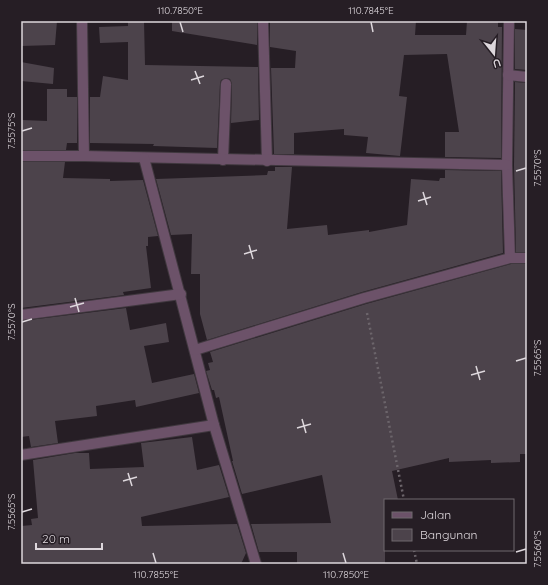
<svg xmlns="http://www.w3.org/2000/svg" width="548" height="585" viewBox="0 0 548 585" font-family="Quicksand,sans-serif">
<rect width="100%" height="100%" fill="#261e25"/>
<g fill="#4c434b">
<polygon points="21,21 57,21 55,45 21,46"/>
<polygon points="128,21 144,21 145,65 258,67 259,120 231,123 232,84 230,79 226,78 221,80 220,84 217,148 153,146 154,144 90,143 90,97 100,97 103,76 128,80 128,42 100,43 99,27 128,26"/>
<polygon points="172,21 257,21 257,45 172,31"/>
<polygon points="270,21 416,21 415,35 466,35 467,21 498,21 498,27 502,27 501,158 445,157 445,132 459,132 447,54 404,55 399,96 407,97 400,156 366,153 368,137 344,135 344,129 294,133 294,154 274,154 271,68 295,68 296,51 270,47"/>
<polygon points="515,29 527,30 527,70 515,69"/>
<polygon points="21,62 54,68 53,84 21,81"/>
<polygon points="515,82 527,83 527,252 516,252 514,165"/>
<polygon points="47,89 67,89 67,97 77,97 77,143 67,143 66,150 21,150 22,120 47,121"/>
<polygon points="21,162 65,162 63,178 110,179 110,181 143,180 158,236 148,237 148,246 146,246 151,288 123,292 124,295 21,308"/>
<polygon points="275,167 292,167 287,229 327,225 328,235 369,230 369,232 407,225 411,179 439,181 440,178 445,178 445,170 501,171 503,253 362,292 207,340 200,314 200,274 191,274 192,234 171,235 156,179 267,175 268,171 275,171"/>
<polygon points="511,264 527,264 527,454 520,454 520,462 491,463 491,460 449,462 449,458 392,471 398,500 385,500 385,564 297,564 297,552 259,552 251,524 331,523 322,475 242,494 232,461 233,461 219,397 216,398 214,390 212,390 206,371 210,370 208,363 213,362 210,352 366,304"/>
<polygon points="126,308 130,330 166,323 169,342 144,346 152,383 194,374 199,393 136,407 135,400 96,406 97,416 55,421 58,443 31,447 29,436 21,437 21,321"/>
<polygon points="192,437 197,470 219,465 229,497 141,517 142,526 237,524 246,553 241,564 21,564 21,526 32,525 31,519 38,518 33,460 75,453 89,453 90,469 144,467 141,443"/>
</g>
<g fill="none" stroke-linecap="round" stroke-linejoin="round">
<g stroke="#40383f" stroke-width="12">
<polyline id="lane" points="223,160 226,84"/>
</g>
<g stroke="#40383f" stroke-width="12">
<g id="street">
<polyline points="82,21 84,156"/>
<polyline points="263,21 267,161"/>
<polyline points="509,21 507,165 510,258"/>
<polyline points="508,75 527,77"/>
<polyline points="21,156 84,156 507,165"/>
<polyline points="144,158 214,425 256,564"/>
<polyline points="21,315 181,294"/>
<polyline points="195,350 364,298 510,258 527,258"/>
<polyline points="21,455 214,425"/>
</g>
</g>
<g stroke="#6c656b" stroke-width="2.5" stroke-dasharray="2 3" stroke-linecap="butt">
<polyline points="367,313 404,500"/>
<polyline points="414,550 417,564"/>
</g>
<use href="#lane" stroke="#6c5269" stroke-width="10"/>
<use href="#street" stroke="#6c5269" stroke-width="10"/>
</g>
<path fill="none" stroke="#ddd7dc" stroke-width="1.5" d="M180,22L183,32M371,22L373,32M195,71L200,84M191,80L204,76M22,131L32,128M516,171L526,168M423,192L427,205M418,201L431,197M249,245L253,259M244,254L257,250M75,298L79,312M70,307L84,303M22,322L32,319M516,361L526,358M476,366L480,380M471,375L485,371M302,419L306,433M297,428L311,424M128,473L132,486M123,481L137,477M22,512L32,509M516,552L526,549M153,553L156,563M343,553L346,563"/>
<rect width="548" height="585" fill="none" stroke="#261e25" stroke-width="44"/>
<rect x="384" y="499" width="130" height="52" fill="#261e25" stroke="#6f686e"/>
<rect x="392" y="512" width="20" height="6" fill="#6c5269" stroke="#6f686e"/>
<text x="420" y="519" font-size="12" fill="#ddd7dc">Jalan</text>
<rect x="392" y="529" width="20" height="12" fill="#4c434b" stroke="#6f686e"/>
<text x="420" y="539" font-size="12" fill="#ddd7dc">Bangunan</text>
<g transform="translate(494 54) rotate(163)" stroke="#261e25" stroke-width="3" paint-order="stroke">
<path d="M0-3L7 15L0 10L-7 15Z" fill="#ddd7dc"/>
<text y="-6" font-size="11" font-weight="bold" text-anchor="middle" fill="#ddd7dc">U</text>
</g>
<path d="M36 543v6h66v-6" fill="none" stroke="#ddd7dc" stroke-width="2"/>
<text x="42" y="543" font-size="12" fill="#ddd7dc" stroke="#261e25" stroke-width="3" paint-order="stroke">20 m</text>
<rect x="22" y="22" width="504" height="541" fill="none" stroke="#ddd7dc" stroke-width="1.5"/>
<g font-size="10" text-anchor="middle" fill="#ddd7dc">
<text x="180" y="14">110.7850°E</text>
<text x="371" y="14">110.7845°E</text>
<text transform="translate(11 131) rotate(-90)" y="4">7.5575°S</text>
<text transform="translate(537 168) rotate(-90)" y="4">7.5570°S</text>
<text transform="translate(11 322) rotate(-90)" y="4">7.5570°S</text>
<text transform="translate(537 358) rotate(-90)" y="4">7.5565°S</text>
<text transform="translate(11 512) rotate(-90)" y="4">7.5565°S</text>
<text transform="translate(537 549) rotate(-90)" y="4">7.5560°S</text>
<text x="156" y="578">110.7855°E</text>
<text x="346" y="578">110.7850°E</text>
</g>
</svg>
